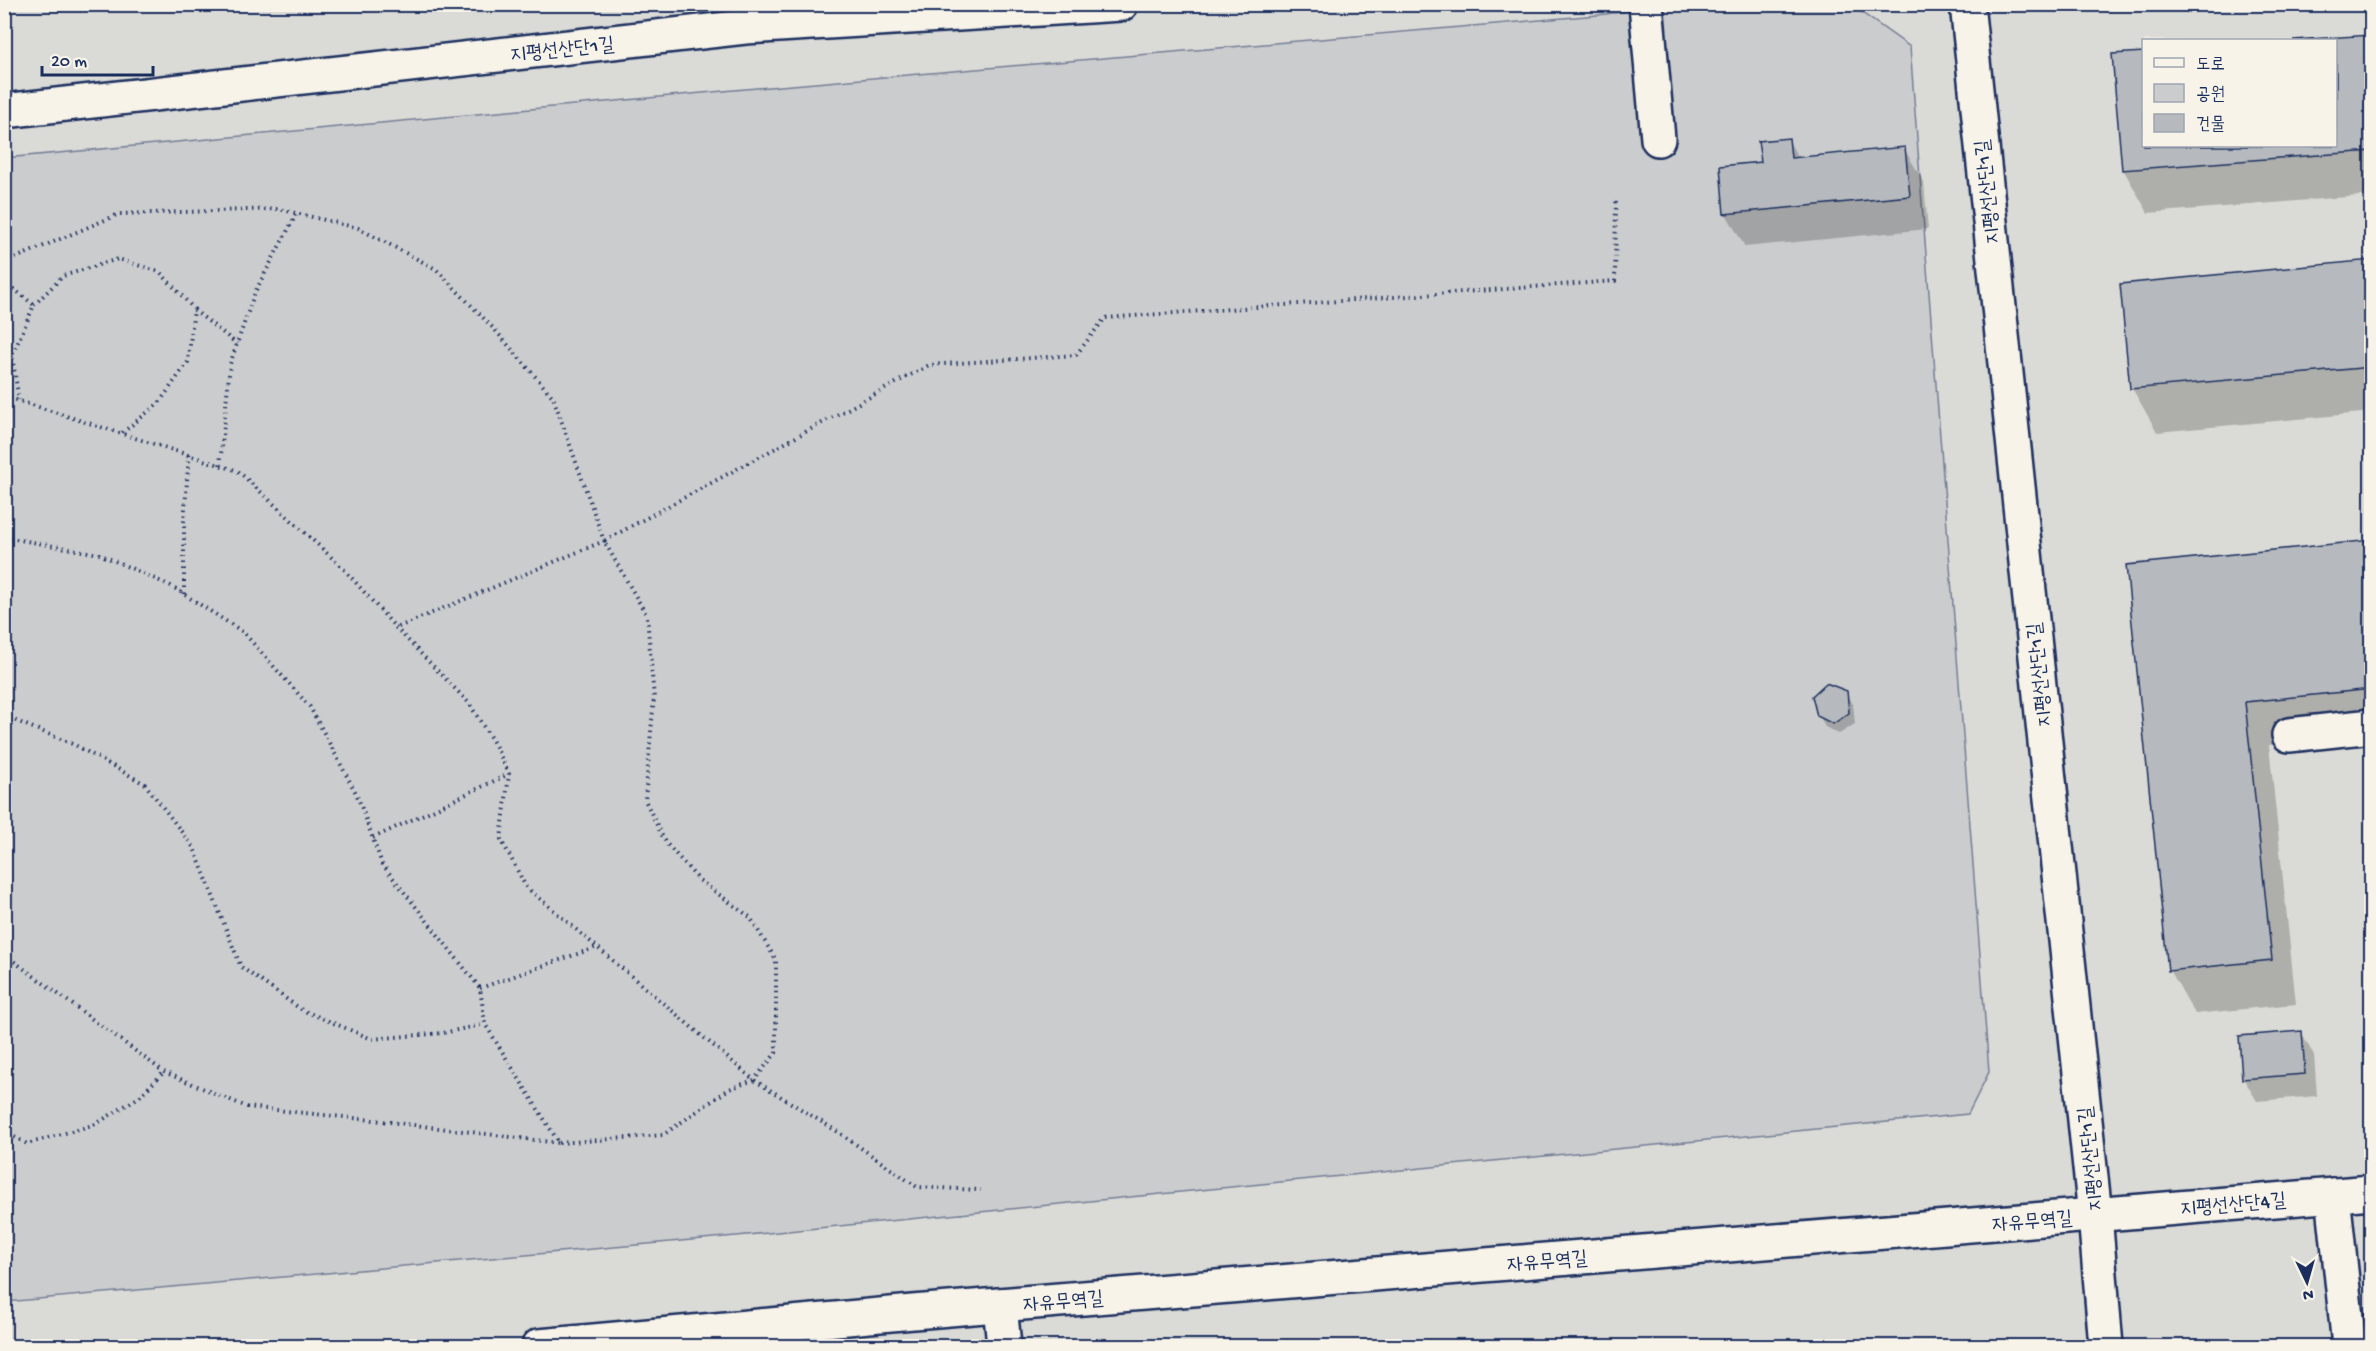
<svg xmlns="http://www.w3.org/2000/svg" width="2376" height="1351" viewBox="0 0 2376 1351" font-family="'Gochi Hand','Poor Story',sans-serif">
<rect width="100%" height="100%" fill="#eae7e0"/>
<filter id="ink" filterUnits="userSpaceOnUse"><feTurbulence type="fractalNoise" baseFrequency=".0167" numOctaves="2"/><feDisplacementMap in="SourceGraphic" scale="12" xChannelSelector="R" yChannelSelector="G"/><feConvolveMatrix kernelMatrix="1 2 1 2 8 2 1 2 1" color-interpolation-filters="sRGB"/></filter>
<g filter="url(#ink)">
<path fill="#dadad6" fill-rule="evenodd" d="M5,5H2371V1346H5ZM2144,40H2336V146H2144Z"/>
<polygon fill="#cbcccd" stroke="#737e96" stroke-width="1.5" points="1682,4 1851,5 1910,47 1989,1072 1968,1114 747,1235 5,1302 5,158 734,90 1598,15"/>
<g fill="#0003">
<polygon points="2372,36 2372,195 2148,213 2123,169 2144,146 2336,146 2336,40 2313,40"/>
<polygon points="1788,140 1799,159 1904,149 1924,182 1928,229 1745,247 1726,214 1721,167 1762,163"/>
<polygon points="2372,262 2372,412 2157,432 2132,388"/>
<polygon points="2372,541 2372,734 2269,745 2296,1004 2195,1014 2170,970 2128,566"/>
<polygon points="1846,693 1853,704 1855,724 1839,734 1825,727 1819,715"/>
<polygon points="2301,1033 2314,1055 2317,1096 2257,1101 2243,1078"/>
</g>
<g fill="#b6babf" stroke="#1b2f5e" stroke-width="1.5">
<polygon points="2372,35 2372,151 2122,170 2112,54 2144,52 2144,146 2336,146 2336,40 2293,40"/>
<polygon points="1789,138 1791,158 1905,147 1910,196 1724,214 1720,166 1761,162 1758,141"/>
<polygon points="2372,260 2372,367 2130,389 2120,284"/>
<polygon points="2372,540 2372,689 2245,702 2272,960 2168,971 2126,565"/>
<polygon points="1826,683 1847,691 1849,713 1833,724 1817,716 1812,696"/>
<polygon points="2302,1031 2305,1074 2242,1079 2239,1036"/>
</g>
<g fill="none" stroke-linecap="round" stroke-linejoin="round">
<g stroke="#1b2f5e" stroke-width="38">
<g id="minor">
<polyline points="1646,4 1658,139"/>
<polyline points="1967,4 2095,1215 2106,1346"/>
<polyline points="4,111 745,27 1121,4"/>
<polyline points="2289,735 2372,726"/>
<polyline points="2333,1195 2349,1346"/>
<polyline points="1000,1305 1004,1346"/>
<polyline points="539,1346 913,1312 2372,1192"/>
</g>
</g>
<g stroke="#1b2f5e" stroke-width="4" stroke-dasharray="1.5 4.5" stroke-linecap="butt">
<polyline points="4,263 119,214 279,209 358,228 436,269 495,330 553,397 604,541 396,628"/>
<polyline points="4,281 34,305 12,356 19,400"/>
<polyline points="34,305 63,276 118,259 160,272 194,309 188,362 159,403 122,433"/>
<polyline points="194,310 237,344"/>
<polyline points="4,396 238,471 343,568 396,628 469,703 495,745 509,774 501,839 526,887 754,1080 838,1132 917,1187 981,1190"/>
<polyline points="220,465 230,364 255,292 297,213"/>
<polyline points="4,537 99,554 171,586 243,632 310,707 357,795 382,864 480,988 485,1024 559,1143 382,1121 247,1107 164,1072 4,954"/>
<polyline points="184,594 184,522 189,454"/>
<polyline points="4,716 75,745 145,784 194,848 241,967 302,1010 372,1039 443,1033 485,1024"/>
<polyline points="373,838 509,774"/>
<polyline points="480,988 597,947"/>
<polyline points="4,1131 27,1144 96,1124 139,1097 164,1072"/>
<polyline points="559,1143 663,1135 729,1089 754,1080 776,1053 776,960 750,917 699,880 665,842 645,800 654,698 647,616 604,541 929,365 1076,355 1105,318 1615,281 1616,200"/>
</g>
<use href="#minor" stroke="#f7f3e8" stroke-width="33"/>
</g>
</g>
<g text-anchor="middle" stroke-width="4.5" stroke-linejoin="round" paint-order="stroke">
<g font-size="20" fill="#1b2f5e" stroke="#f7f3e8">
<text transform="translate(562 48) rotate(-6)" y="7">지평선산단1길</text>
<text transform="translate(1986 192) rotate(-96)" y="7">지평선산단1길</text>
<text transform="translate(2038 675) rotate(-96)" y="7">지평선산단1길</text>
<text transform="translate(2089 1159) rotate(-96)" y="7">지평선산단1길</text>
<text transform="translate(2233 1203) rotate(-5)" y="7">지평선산단4길</text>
<text transform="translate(2032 1220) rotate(-5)" y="7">자유무역길</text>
<text transform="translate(1547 1260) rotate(-5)" y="7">자유무역길</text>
<text transform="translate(1063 1300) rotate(-5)" y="7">자유무역길</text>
</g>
</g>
<rect width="2376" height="1351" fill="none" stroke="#f7f3e8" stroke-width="24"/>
<rect x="12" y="12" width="2352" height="1327" fill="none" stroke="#1b2f5e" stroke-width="2" filter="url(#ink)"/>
<rect x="2142" y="39" width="195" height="108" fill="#f7f3e8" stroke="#9fa5b1" stroke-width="1.5"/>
<rect x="2154" y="58" width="30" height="9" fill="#f7f3e8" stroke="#9fa5b1" stroke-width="1.5"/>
<text x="2196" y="69" font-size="18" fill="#1b2f5e">도로</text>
<rect x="2154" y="84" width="30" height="18" fill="#cbcccd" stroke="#9fa5b1" stroke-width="1.5"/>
<text x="2196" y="99" font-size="18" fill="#1b2f5e">공원</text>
<rect x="2154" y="114" width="30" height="18" fill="#b6babf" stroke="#9fa5b1" stroke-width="1.5"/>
<text x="2196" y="129" font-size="18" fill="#1b2f5e">건물</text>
<g transform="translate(2307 1282) rotate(175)" stroke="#f7f3e8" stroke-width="4.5" paint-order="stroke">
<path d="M0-4.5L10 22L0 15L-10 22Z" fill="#1b2f5e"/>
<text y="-9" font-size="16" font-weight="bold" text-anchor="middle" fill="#1b2f5e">N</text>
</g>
<path d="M42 66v9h111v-9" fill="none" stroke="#1b2f5e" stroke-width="3"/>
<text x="51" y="66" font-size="18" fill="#1b2f5e" stroke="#f7f3e8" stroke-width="4.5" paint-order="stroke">20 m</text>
</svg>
